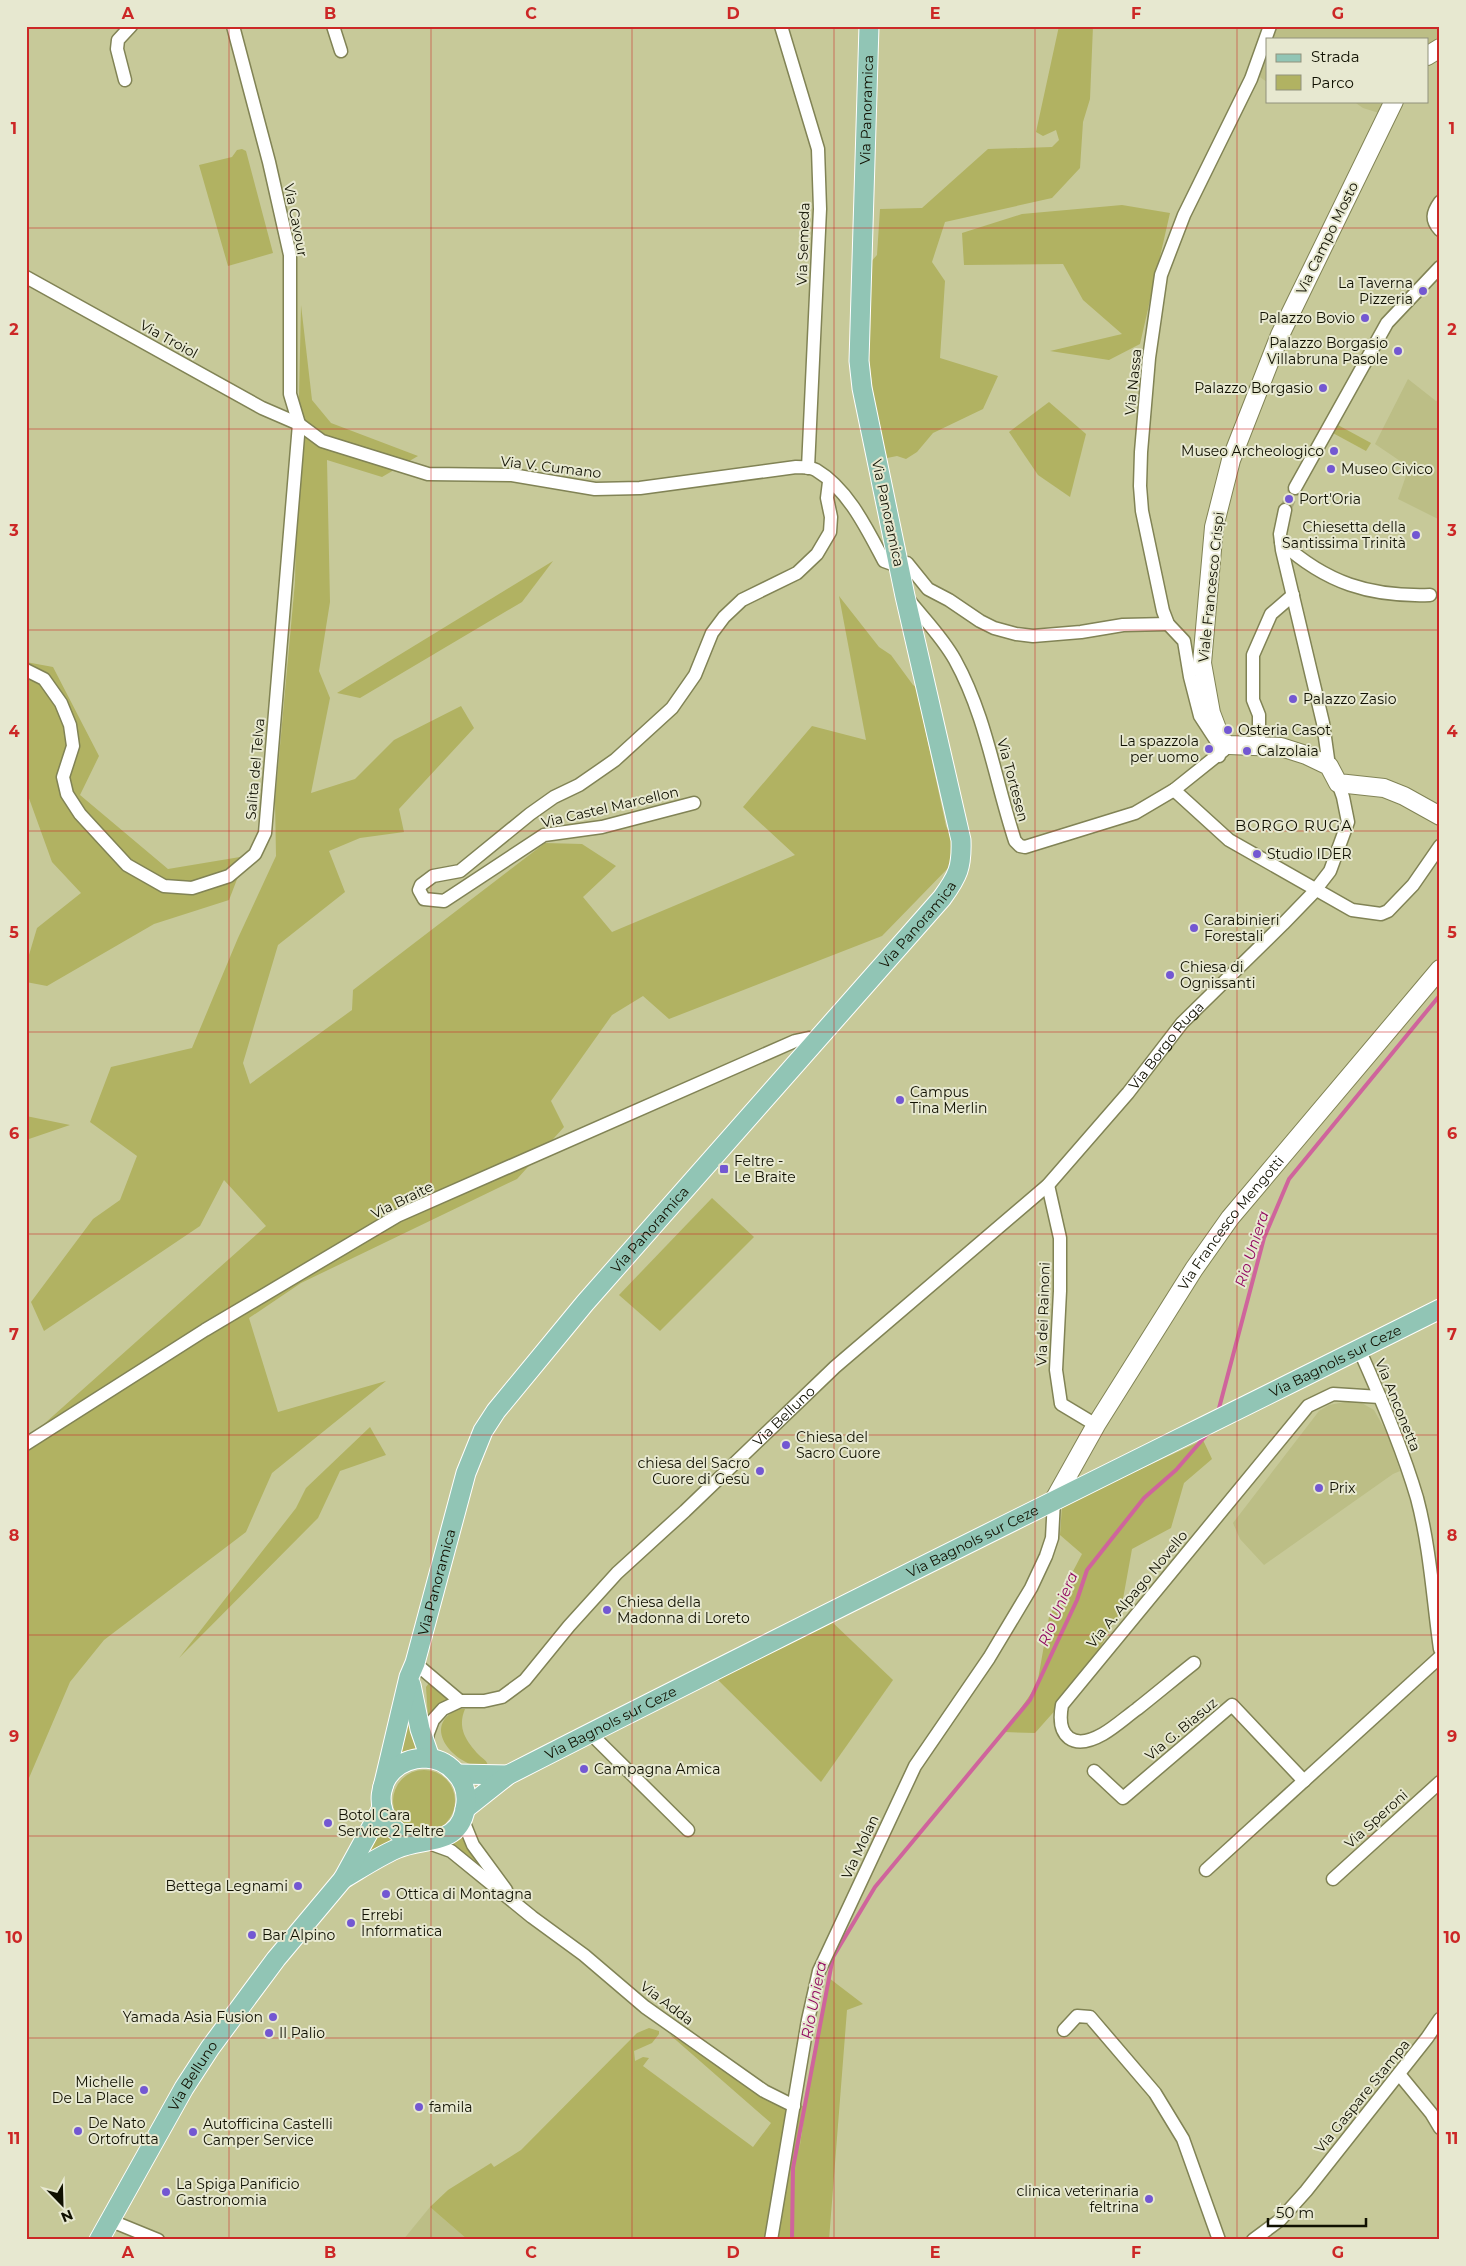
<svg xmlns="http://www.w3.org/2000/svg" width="1466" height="2266" viewBox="0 0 1466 2266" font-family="Montserrat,sans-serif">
<rect width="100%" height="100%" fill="#c7c999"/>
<g fill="#bcbe86">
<polygon points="1275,26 1440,26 1440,39 1427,47 1427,39 1270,39"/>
<polygon points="1267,49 1267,82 1257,75"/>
<polygon points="1353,101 1385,101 1379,113 1363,108"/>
<polygon points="1408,379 1436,401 1440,399 1440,520 1398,499 1409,467 1375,444"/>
<polygon points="1345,1402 1360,1402 1374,1410 1388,1435 1400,1471 1393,1474 1264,1565 1240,1539 1233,1523 1319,1411 1329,1405"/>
<polygon points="430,2207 468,2240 403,2240"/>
</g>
<g fill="#b1b262">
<path d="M1059,26H1093L1090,99L1083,122L1080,168L1052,198L945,222L932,262L945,281L940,358L998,376L983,409L933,433L917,452L906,459L897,456L887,458C879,428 873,398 870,367C866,333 868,298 869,264L877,255L880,209L922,208L988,149L1052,147L1059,140L1056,130L1043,136L1036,132Z"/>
<polygon points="242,149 246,151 273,253 228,266 199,165 232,157 237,150"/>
<polygon points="1122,205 1170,213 1140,344 1109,360 1050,351 1122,334 1083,300 1063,264 964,265 962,233 1022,214"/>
<polygon points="301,305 312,400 331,423 418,456 382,477 327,460 330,602 319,671 330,698 311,793 355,779 394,740 461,706 474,728 399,809 404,832 360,838 329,851 345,892 278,945 243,1063 250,1084 352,1010 353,990 545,843 582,844 616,866 583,897 612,932 795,855 743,807 812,726 866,740 839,596 879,647 891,655 913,685 916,687 946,826 957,846 953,863 882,936 669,1019 643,996 612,1015 551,1101 564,1127 517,1179 301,1283 249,1318 278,1412 386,1381 272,1473 246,1532 104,1640 70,1682 26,1785 26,1440 266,1226 224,1180 200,1226 44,1331 31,1302 93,1219 120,1200 137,1156 90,1122 111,1067 192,1048 238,938 276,856 275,801 295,582"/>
<polygon points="1049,402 1086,434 1070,497 1038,475 1009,432"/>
<polygon points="1336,424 1371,443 1366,451 1331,432"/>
<polygon points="553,561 522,602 360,698 337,693"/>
<polygon points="26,662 53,667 99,756 80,795 168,869 246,856 229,900 154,924 47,986 26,982 26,965 37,928 81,893 52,862 26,790"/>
<polygon points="26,1116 70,1125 26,1140"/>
<polygon points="712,1198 754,1237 660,1331 619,1295"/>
<polygon points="370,1427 386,1455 340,1471 318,1518 179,1658 296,1508 306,1488"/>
<polygon points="1203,1440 1212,1459 1184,1483 1171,1528 1132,1549 1121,1610 1082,1680 1035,1733 1004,1732 1037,1685 1049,1617 1082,1554 1060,1535 1062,1506"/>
<polygon points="831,1621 893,1680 821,1782 716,1678"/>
<polygon points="429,1683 437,1686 454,1700 428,1717 426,1687"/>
<polygon points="412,1704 421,1749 400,1755 400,1750"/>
<path d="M459,1709H465C457,1728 466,1741 479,1755C483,1759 488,1761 488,1767C458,1770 417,1726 459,1709Z"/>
<circle cx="424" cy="1801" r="31"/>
<polygon points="381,1819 396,1838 366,1863 366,1849"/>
<polygon points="464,1836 479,1862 477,1865 451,1844"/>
<path d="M829,1978L863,2004L847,2010L829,2240H468L430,2207L448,2190L491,2163L494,2167L521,2150L637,2033L649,2028L659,2031V2034L652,2043L634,2051L635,2061L643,2057L649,2058L643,2066L753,2147L771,2123L669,2034C698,2051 775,2105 804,2106L799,2152L808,2088Z"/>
</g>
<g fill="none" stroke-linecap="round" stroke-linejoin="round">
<g stroke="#cf649c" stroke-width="4">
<polyline points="1218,1412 1264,1238 1289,1179 1440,995"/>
<polyline points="792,2240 793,2168 833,1957 875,1887 1030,1700 1077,1600 1087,1570 1144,1498 1176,1470 1209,1432"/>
</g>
<polyline stroke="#acad82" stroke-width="12" stroke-dasharray="12 6" stroke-linecap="butt" points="1285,510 1295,488"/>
<g stroke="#818355" stroke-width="15">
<g id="street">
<polyline points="333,26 341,51"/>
<polyline points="781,26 818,149 820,209 808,468"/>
<polyline points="125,80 117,49 118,40 131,26"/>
<path d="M1440,202C1432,213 1431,220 1440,230"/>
<path d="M26,277L262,408L299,424L322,441L428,474L512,475L595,489L640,488L796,467C802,467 811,467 816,470C848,489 867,529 884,561L898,566L907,563L928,589L949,600L980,621L994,628L1016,634L1033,636L1081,632L1123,625L1168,624"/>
<polyline points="1295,488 1387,323 1440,267"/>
<polyline points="1285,510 1280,534 1282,550 1323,723 1329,766"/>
<path d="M1281,542C1326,583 1370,597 1430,595"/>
<path d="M908,599C924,619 943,638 955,660C986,716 995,780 1015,841L1020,846L1025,847L1135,813L1174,790L1224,750"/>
<polyline points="26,670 44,679 61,703 70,725 73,746 63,777 67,794 80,814 127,865 164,886 192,888 229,876 255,854 265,833 299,424 290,394 290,255 269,162 233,26"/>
<polyline points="1259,746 1259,715 1253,700 1253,655 1271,614 1293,595"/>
<polyline points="1219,756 1220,749 1217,742 1200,716 1190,677 1184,641 1168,624 1163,611 1142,511 1140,486 1141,452 1149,358 1161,275 1184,215 1251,79 1270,26"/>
<polyline points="1174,790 1229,840 1352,910 1381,914 1388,911 1413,885 1440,846"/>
<polyline points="694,803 602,827 544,835 444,901 424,899 419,890 421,885 433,876 460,871 530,814 554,797 579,785 615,760 672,708 695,675 712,633 724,617 742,600 797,573 817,554 830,532 831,517 827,498 829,482"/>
<polyline points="1048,1185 1060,1238 1060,1291 1056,1370 1061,1404 1096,1425"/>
<path d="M1359,1349C1381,1398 1402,1447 1417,1498C1430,1547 1433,1599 1440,1649"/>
<polyline points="26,1444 205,1330 397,1216 795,1041 809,1038 818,1039"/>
<polyline points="415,1663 460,1701"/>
<path d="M1194,1663C1175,1678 1156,1694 1137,1709C1126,1717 1115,1727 1103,1734C1073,1751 1056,1737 1062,1705L1308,1406L1333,1394L1380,1397"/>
<polyline points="590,1733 688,1830"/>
<path id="s1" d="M426,1744L428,1733L433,1720L443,1709L460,1701H484L502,1697L525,1680L569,1626L617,1573L685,1511L835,1367L1048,1185L1128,1093L1182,1023L1283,924L1313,893L1330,871L1348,822L1343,797L1338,783"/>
<polyline points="1094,1771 1123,1798 1232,1705 1304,1781"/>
<polyline points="462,1818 473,1845 506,1890"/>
<polyline points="429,1843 451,1851 532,1917 584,1955 645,2007 764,2091 794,2106"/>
<polyline points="1206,1870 1440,1657"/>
<polyline points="1333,1879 1440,1782"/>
<polyline points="1064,2030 1077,2016 1090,2017 1155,2093 1183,2139 1219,2240"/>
<polyline points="1399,2074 1431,2113 1440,2128"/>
<polyline points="109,2220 158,2240"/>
<polyline points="771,2240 808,2020 819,1971 915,1766 989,1658 1031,1588 1046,1556 1052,1538 1054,1500"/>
<polyline points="1253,2240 1280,2220 1306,2191 1427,2038 1440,2019"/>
</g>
</g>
<g stroke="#818355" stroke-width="20">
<g id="secondary">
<polyline points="1427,56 1440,48"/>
<polyline points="1394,101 1280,335 1231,460 1214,527 1202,663 1211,713 1222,742 1229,745 1281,747 1306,755 1329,766 1338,783 1384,788 1404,796 1440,816"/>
<path id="s2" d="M1054,1500L1096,1425L1194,1269L1230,1218L1440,969"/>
</g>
</g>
<g stroke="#fff" stroke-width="21">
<g id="primary">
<polyline points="411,1685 420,1729 430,1758"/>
<polyline points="458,1774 508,1775"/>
<path id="s3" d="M383,1787L409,1677L415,1663L466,1473L483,1431L496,1411L585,1303L942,898C958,876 962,867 961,840L905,596L862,388L859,361L869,26"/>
<path id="s4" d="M465,1809L508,1775C817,1617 1129,1464 1440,1309"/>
<path d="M343,1879C360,1869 378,1857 396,1849C424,1836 462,1848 466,1803C467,1792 463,1780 455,1772C447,1763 436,1758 424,1758C373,1760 364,1824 416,1842"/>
<path id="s5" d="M99,2240L184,2088L210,2048L276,1959L343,1879L382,1808"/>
</g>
</g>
<use href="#street" stroke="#fff" stroke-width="12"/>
<use href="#secondary" stroke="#fff" stroke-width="18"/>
<use href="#primary" stroke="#91c5b5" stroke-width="19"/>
</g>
<path fill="none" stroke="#cc2726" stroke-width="1" stroke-opacity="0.55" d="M229,26V2240M431,26V2240M632,26V2240M834,26V2240M1035,26V2240M1237,26V2240M26,228H1440M26,429H1440M26,630H1440M26,831H1440M26,1032H1440M26,1234H1440M26,1435H1440M26,1635H1440M26,1836H1440M26,2038H1440"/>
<g fill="#7358d2" stroke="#e7e8d0" stroke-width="2">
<circle cx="1423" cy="291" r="5"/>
<circle cx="1365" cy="318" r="5"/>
<circle cx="1398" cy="351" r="5"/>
<circle cx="1323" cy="388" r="5"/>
<circle cx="1334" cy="451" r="5"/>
<circle cx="1331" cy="469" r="5"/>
<circle cx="1289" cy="499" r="5"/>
<circle cx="1416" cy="535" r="5"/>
<circle cx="1293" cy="699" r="5"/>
<circle cx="1228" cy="730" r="5"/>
<circle cx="1209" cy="749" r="5"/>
<circle cx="1247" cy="751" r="5"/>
<circle cx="1257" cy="854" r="5"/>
<circle cx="1194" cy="928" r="5"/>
<circle cx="1170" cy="975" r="5"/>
<circle cx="900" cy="1100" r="5"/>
<rect x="719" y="1164" width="10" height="10" rx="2.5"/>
<circle cx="786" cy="1445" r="5"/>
<circle cx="760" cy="1471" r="5"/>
<circle cx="1319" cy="1488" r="5"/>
<circle cx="607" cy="1610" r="5"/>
<circle cx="584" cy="1769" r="5"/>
<circle cx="328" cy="1823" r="5"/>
<circle cx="298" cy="1886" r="5"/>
<circle cx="386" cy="1894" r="5"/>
<circle cx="351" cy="1923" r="5"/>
<circle cx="252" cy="1935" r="5"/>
<circle cx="273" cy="2017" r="5"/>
<circle cx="269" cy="2033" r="5"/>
<circle cx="144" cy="2090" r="5"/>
<circle cx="419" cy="2107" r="5"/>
<circle cx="78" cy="2131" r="5"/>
<circle cx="193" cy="2132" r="5"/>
<circle cx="166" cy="2192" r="5"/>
<circle cx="1149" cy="2199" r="5"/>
</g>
<g text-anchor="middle" stroke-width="4" stroke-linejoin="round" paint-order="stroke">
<g font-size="14" fill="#101001" stroke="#e7e8d0">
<text dy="5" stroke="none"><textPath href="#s3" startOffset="1878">Via Panoramica</textPath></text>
<text transform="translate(296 220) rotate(79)" y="5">Via Cavour</text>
<text transform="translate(1327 238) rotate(-64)" y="5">Via Campo Mosto</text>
<text transform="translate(803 244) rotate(-88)" y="5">Via Semeda</text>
<text transform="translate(169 339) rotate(29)" y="5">Via Troiol</text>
<text transform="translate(1133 382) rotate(-84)" y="5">Via Nassa</text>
<text transform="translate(551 467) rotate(7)" y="5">Via V. Cumano</text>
<text transform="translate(888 513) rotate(78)" y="5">Via Panoramica</text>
<text transform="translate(1211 587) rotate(-84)" y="5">Viale Francesco Crispi</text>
<text transform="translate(255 769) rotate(-85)" y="5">Salita del Telva</text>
<text transform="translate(1013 780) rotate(75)" y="5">Via Tortesen</text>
<text transform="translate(610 807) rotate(-13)" y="5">Via Castel Marcellon</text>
<text dy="5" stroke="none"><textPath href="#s3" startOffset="1038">Via Panoramica</textPath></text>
<text dy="5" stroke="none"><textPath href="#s1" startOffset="1034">Via Borgo Ruga</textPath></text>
<text transform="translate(402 1200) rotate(-26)" y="5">Via Braite</text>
<text dy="5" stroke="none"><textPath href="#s2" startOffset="329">Via Francesco Mengotti</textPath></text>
<text dy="5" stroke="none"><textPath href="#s3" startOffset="632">Via Panoramica</textPath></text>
<text transform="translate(1043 1314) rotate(-88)" y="5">Via dei Rainoni</text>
<text dy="5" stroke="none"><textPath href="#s4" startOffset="980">Via Bagnols sur Ceze</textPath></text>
<text transform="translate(1398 1405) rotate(68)" y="5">Via Anconetta</text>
<text dy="5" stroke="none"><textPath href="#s1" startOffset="500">Via Belluno</textPath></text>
<text dy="5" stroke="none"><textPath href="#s4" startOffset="575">Via Bagnols sur Ceze</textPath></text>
<text dy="5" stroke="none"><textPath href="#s3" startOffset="212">Via Panoramica</textPath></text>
<text transform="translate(1137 1589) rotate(-50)" y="5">Via A. Alpago Novello</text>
<text dy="5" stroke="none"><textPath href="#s4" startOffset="170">Via Bagnols sur Ceze</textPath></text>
<text transform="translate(1181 1729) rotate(-40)" y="5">Via G. Biasuz</text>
<text transform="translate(1376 1819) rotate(-42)" y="5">Via Speroni</text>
<text transform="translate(860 1847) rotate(-65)" y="5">Via Molan</text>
<text transform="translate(667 2003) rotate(37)" y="5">Via Adda</text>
<text dy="5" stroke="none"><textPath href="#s5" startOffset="189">Via Belluno</textPath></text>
<text transform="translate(1362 2096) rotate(-51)" y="5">Via Gaspare Stampa</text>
</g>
<g font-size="14" fill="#101001" stroke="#e7e8d0" text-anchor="start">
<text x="1413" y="288" text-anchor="end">La Taverna<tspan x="1413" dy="16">Pizzeria</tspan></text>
<text x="1355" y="323" text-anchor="end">Palazzo Bovio</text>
<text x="1388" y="348" text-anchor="end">Palazzo Borgasio<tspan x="1388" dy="16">Villabruna Pasole</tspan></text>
<text x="1313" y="393" text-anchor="end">Palazzo Borgasio</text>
<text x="1324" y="456" text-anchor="end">Museo Archeologico</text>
<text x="1341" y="474">Museo Civico</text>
<text x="1299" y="504">Port'Oria</text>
<text x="1406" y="532" text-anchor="end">Chiesetta della<tspan x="1406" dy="16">Santissima Trinità</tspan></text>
<text x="1303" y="704">Palazzo Zasio</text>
<text x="1238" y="735">Osteria Casot</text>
<text x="1199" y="746" text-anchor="end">La spazzola<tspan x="1199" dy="16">per uomo</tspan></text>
<text x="1257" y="756">Calzolaia</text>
<text x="1267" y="859">Studio IDER</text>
<text x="1204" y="925">Carabinieri<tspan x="1204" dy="16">Forestali</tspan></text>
<text x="1180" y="972">Chiesa di<tspan x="1180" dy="16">Ognissanti</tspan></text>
<text x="910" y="1097">Campus<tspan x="910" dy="16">Tina Merlin</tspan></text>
<text x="734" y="1166">Feltre -<tspan x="734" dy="16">Le Braite</tspan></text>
<text x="796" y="1442">Chiesa del<tspan x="796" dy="16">Sacro Cuore</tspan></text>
<text x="750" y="1468" text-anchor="end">chiesa del Sacro<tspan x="750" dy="16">Cuore di Gesù</tspan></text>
<text x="1329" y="1493">Prix</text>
<text x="617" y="1607">Chiesa della<tspan x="617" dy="16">Madonna di Loreto</tspan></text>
<text x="594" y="1774">Campagna Amica</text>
<text x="338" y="1820">Botol Cara<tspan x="338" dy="16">Service 2 Feltre</tspan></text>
<text x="288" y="1891" text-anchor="end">Bettega Legnami</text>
<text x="396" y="1899">Ottica di Montagna</text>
<text x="361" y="1920">Errebi<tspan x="361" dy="16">Informatica</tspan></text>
<text x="262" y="1940">Bar Alpino</text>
<text x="263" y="2022" text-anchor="end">Yamada Asia Fusion</text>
<text x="279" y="2038">Il Palio</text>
<text x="134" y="2087" text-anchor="end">Michelle<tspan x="134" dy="16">De La Place</tspan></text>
<text x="429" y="2112">famila</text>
<text x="88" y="2128">De Nato<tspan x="88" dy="16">Ortofrutta</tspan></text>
<text x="203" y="2129">Autofficina Castelli<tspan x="203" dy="16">Camper Service</tspan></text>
<text x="176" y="2189">La Spiga Panificio<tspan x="176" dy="16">Gastronomia</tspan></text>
<text x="1139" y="2196" text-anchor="end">clinica veterinaria<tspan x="1139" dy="16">feltrina</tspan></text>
</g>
<g font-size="15" letter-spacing="1" fill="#101001" stroke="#e7e8d0">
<text x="1294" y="831">BORGO RUGA</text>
</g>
<g font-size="15" font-style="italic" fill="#920860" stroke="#e7e8d0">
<text transform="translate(1252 1249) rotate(-72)" y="5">Rio Uniera</text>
<text transform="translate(1058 1609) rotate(-67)" y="5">Rio Uniera</text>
<text transform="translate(814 2000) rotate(-79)" y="5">Rio Uniera</text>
</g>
</g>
<rect width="1466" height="2266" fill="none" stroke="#e7e8d0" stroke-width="55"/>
<rect x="1266" y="38" width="162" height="65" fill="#e7e8d0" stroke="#91927d"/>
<rect x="1276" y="54" width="25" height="8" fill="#91c5b5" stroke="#91927d"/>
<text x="1311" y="62" font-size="15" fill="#101001">Strada</text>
<rect x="1276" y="75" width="25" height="15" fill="#b1b262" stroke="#91927d"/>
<text x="1311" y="88" font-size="15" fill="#101001">Parco</text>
<g transform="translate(62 2204) rotate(157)" stroke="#e7e8d0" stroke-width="4" paint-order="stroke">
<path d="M0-4L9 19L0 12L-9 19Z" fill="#101001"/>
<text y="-8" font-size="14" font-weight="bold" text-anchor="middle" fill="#101001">N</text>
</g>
<path d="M1268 2218v8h98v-8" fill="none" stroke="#101001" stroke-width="2.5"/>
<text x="1276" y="2218" font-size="15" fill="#101001" stroke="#e7e8d0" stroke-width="4" paint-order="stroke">50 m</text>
<rect x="28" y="28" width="1410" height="2210" fill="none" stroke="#cc2726" stroke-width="2"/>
<g font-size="16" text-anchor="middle" font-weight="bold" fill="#cc2726">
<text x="128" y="19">A</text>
<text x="330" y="19">B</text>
<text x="531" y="19">C</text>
<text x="733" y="19">D</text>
<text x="935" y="19">E</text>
<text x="1136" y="19">F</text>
<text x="1338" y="19">G</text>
<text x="14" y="134">1</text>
<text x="1452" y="134">1</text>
<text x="14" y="335">2</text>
<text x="1452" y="335">2</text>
<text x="14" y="536">3</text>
<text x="1452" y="536">3</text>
<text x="14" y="737">4</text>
<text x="1452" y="737">4</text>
<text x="14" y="938">5</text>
<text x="1452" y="938">5</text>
<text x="14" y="1139">6</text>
<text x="1452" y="1139">6</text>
<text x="14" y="1340">7</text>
<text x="1452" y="1340">7</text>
<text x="14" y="1541">8</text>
<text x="1452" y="1541">8</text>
<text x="14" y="1742">9</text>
<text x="1452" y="1742">9</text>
<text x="14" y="1943">10</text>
<text x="1452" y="1943">10</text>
<text x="14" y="2144">11</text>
<text x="1452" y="2144">11</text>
<text x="128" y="2258">A</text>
<text x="330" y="2258">B</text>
<text x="531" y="2258">C</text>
<text x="733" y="2258">D</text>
<text x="935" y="2258">E</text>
<text x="1136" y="2258">F</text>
<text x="1338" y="2258">G</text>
</g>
</svg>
